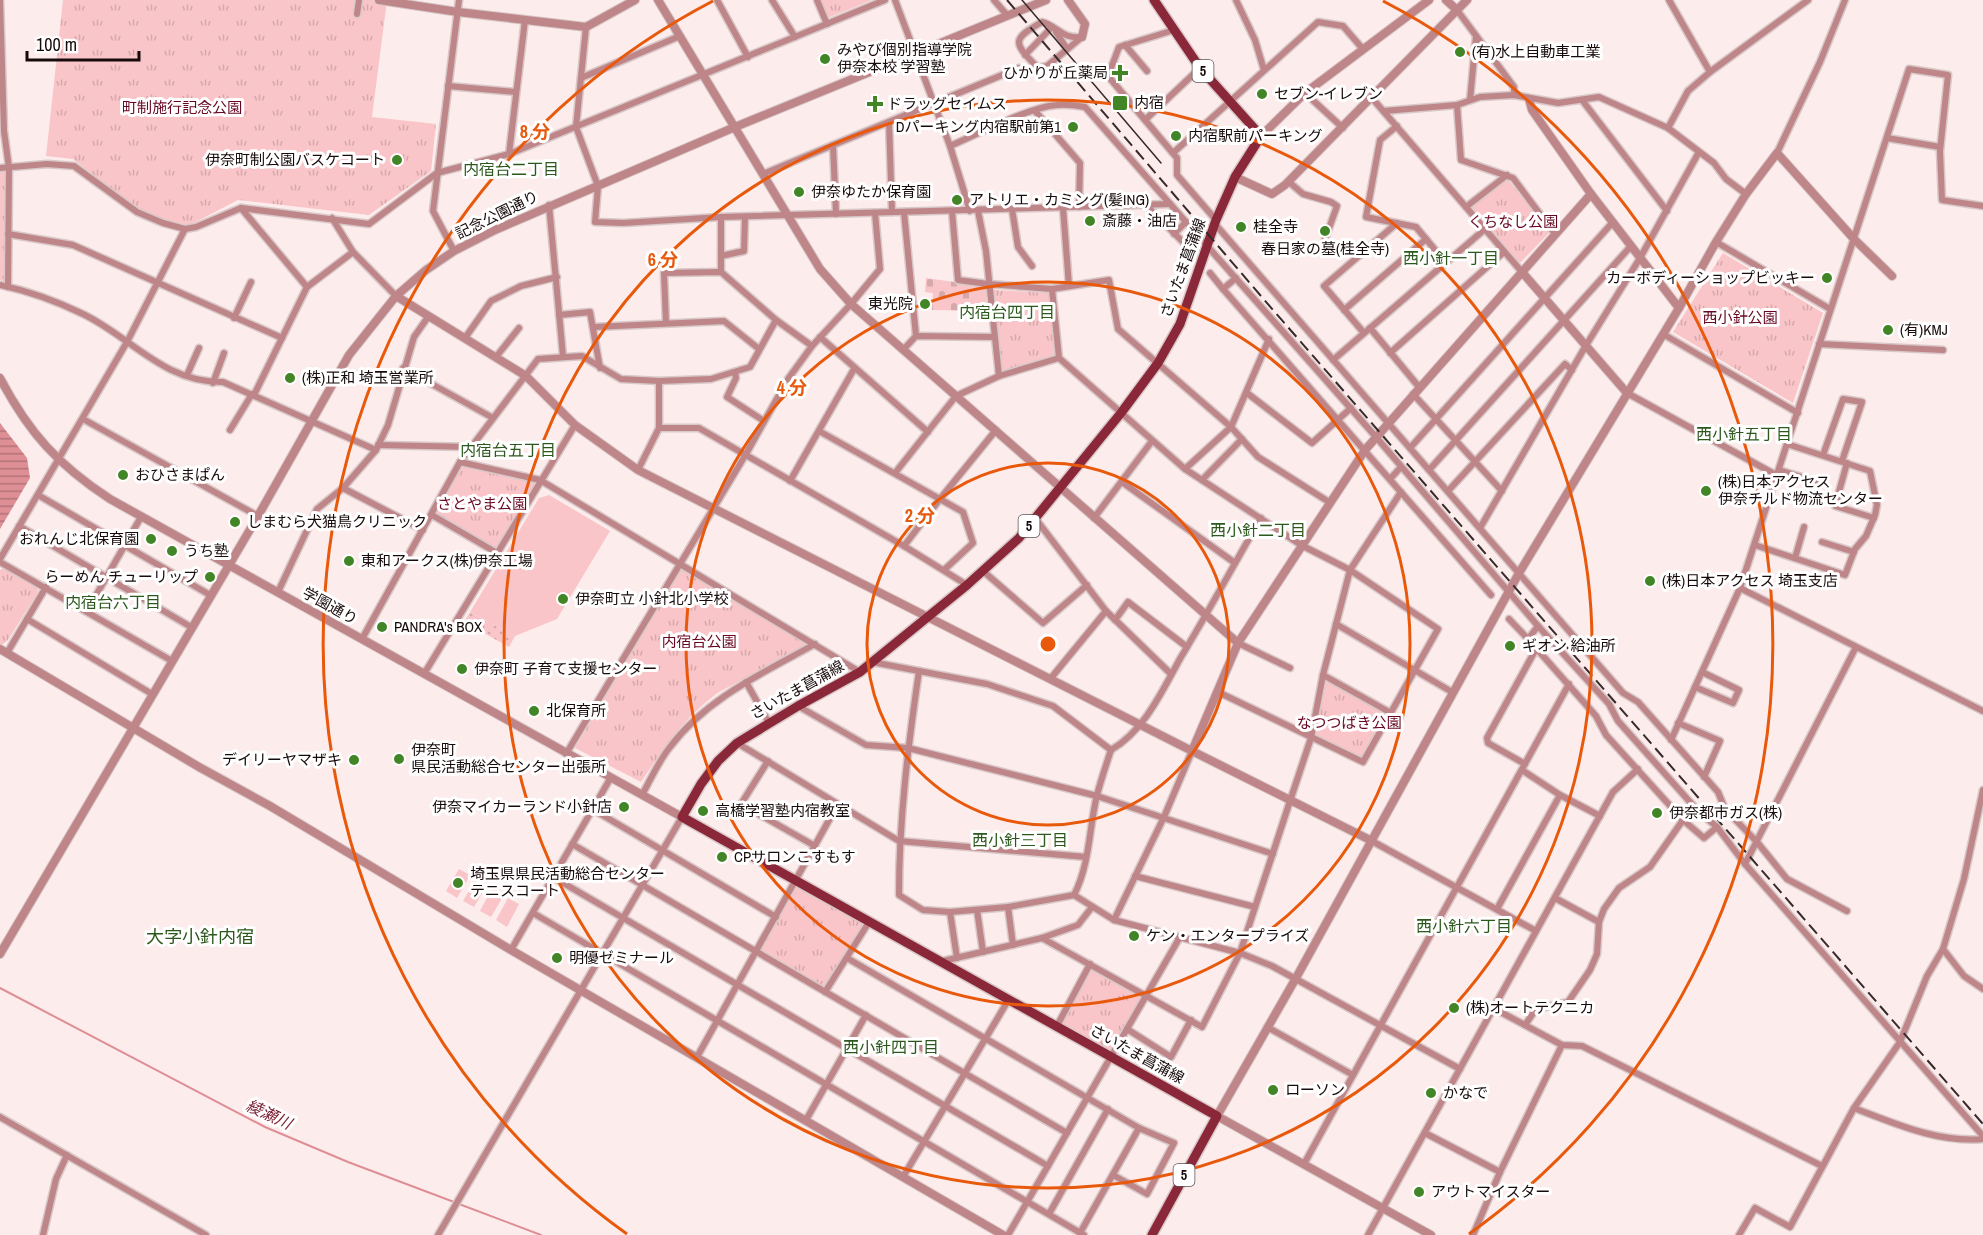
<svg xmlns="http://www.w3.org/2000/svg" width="1983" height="1235" viewBox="0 0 1983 1235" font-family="'Archivo Narrow','Noto Sans JP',sans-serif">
<defs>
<pattern id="grass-dots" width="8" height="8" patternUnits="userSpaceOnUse" patternTransform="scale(1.5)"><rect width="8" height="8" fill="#f9c5c8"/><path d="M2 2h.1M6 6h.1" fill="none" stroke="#d5a8aa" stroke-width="1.8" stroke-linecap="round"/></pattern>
<pattern id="cemetery-stones" width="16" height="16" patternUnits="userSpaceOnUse" patternTransform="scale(1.5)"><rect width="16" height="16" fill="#f9c5c8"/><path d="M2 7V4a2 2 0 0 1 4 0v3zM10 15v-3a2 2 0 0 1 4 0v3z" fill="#d5a8aa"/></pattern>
<pattern id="park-tufts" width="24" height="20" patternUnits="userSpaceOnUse" patternTransform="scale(1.5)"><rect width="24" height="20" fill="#f9c5c8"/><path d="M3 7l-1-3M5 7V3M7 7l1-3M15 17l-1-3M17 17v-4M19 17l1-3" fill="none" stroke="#d5a8aa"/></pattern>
<pattern id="water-rules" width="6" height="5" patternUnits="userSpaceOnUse" patternTransform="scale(1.5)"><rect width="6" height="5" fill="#de8e95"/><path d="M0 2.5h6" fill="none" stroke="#b37278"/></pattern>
</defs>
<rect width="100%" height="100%" fill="#fdecec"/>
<polygon fill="url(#grass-dots)" points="470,612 515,636 509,647 464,622"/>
<polygon fill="url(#cemetery-stones)" points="926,278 983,286 986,289 987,311 932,310 933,293 925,292"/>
<g fill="url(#park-tufts)">
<polygon points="63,0 387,0 372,117 436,124 431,171 369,215 238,200 192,224 182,224 164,220 135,207 73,159 46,156"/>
<polygon points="821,0 872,0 830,17 827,17"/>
<polygon points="0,171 5,171 4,281 0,280"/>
<polygon points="1506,181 1509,181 1548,230 1548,234 1521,262 1518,262 1472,208 1472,205"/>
<polygon points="1723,253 1823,313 1793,403 1673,332"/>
<polygon points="993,290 1051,293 1055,355 1001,373"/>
<polygon points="460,462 540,480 497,553 432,515"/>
<polygon points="4,568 37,587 38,592 8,640 2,645 0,644 0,570"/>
<path d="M680,569L807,642L806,646L719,692C683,718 665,747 641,782L575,748Z"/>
<polygon points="1329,681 1385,712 1386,717 1364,757 1359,758 1316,737 1315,734 1326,683"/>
<polygon points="796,880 869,922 825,992 756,952"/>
<polygon points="1090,964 1147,995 1111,1056 1057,1026"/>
</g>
<g fill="#f9c5c8">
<polygon points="549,495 610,531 557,619 515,636 470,612 539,498"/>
<polygon points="459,869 470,875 457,898 446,891"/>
<polygon points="476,879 487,885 474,907 463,901"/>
<polygon points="492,888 504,895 491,917 480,911"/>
<polygon points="508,898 519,904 507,927 496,920"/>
</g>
<polygon fill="url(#water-rules)" points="0,423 27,458 30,478 0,529"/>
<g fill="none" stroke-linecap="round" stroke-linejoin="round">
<g stroke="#de8e95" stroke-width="2">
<polyline points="0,988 265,1127 348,1162 454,1202"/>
<polyline points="459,1204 541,1235"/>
</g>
<g stroke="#d8c8c8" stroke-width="9">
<g id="minor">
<polyline points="0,0 4,131 9,168 8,287"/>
<polyline points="717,0 748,57"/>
<polyline points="772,0 795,37"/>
<polyline points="817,0 827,24"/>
<polyline points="895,0 950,146 970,211"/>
<polyline points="994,0 1007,15"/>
<polyline points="1236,0 1255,40 1264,70"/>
<polyline points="1457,10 1514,87 1514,95"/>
<polyline points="357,14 359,0"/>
<path d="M1042,22C1059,27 1061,39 1082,37L1047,66L1038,68C1014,43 1010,40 1042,22Z"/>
<polyline points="586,27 576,127 598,186 595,222 623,223 721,217 1170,204"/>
<polyline points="1174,30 1119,47 1108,76 1177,158 1177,175 1216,220"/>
<polyline points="1056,32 1067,49"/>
<polyline points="1125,45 1147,71"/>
<polyline points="1025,55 1052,27"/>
<polyline points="1710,72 1808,0"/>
<polyline points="581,78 680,36"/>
<polyline points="448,86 516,92"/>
<polyline points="1305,93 1343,128"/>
<polyline points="1372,98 1522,272"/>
<polyline points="1470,100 1476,36"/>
<polyline points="1582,100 1667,211"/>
<polyline points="1457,105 1461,160 1513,178 1555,234"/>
<polyline points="1035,111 1080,163 1079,207"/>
<polyline points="1384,111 1457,105 1480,97 1514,95 1558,103 1599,97 1668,128 1714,163 1726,179 1746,194"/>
<polyline points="1145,120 1200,68"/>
<polyline points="889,122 892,212"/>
<polyline points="1397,126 1380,140 1366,217 1416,227 1446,263"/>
<polyline points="1668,128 1688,91 1710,72 1669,0"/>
<polyline points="1887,138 1940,147"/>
<polyline points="833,145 836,214"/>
<path d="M950,146C978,134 1029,107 1057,105C1067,104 1075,105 1085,107L1186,222L1174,234"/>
<polyline points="1173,153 1318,22 1343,26 1362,48"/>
<polyline points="1777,153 1820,62 1845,0"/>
<polyline points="509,154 525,20"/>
<polyline points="0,168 47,164 74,166 137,212 163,223 185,229 196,227 241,208 369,224 437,173 509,154 885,0"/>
<polyline points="763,174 1019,68"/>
<polyline points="1289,182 1303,194 1331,202 1337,206 1324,242 1360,255"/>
<polyline points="1145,204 1193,252"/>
<polyline points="549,205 563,356"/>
<polyline points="1466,207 1507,175"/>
<polyline points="241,208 307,287"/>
<polyline points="1063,208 1069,286"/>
<polyline points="1012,209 1018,247 1032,266"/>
<polyline points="952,211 958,280 988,284 1052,289 1109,280 1118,329 1231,427 1258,457 1329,502"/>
<polyline points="978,211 986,251 999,376"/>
<polyline points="904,212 916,336"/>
<polyline points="721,217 721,272"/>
<polyline points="332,218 353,252 396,296"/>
<polyline points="1186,222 1376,437 1538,626 1609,704 1618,721 1698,811 1717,827 1745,864 1983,1136"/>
<polyline points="1215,224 1623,693 1638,702 1718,792 1725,809 1757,842 1787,879 1847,911"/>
<polyline points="8,234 73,245 282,338"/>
<polyline points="1716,242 1830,309"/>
<polyline points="454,251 433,211 459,0"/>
<polyline points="721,256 744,251 745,217"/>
<polyline points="1210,273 1223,289"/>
<polyline points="1236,278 1223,289 1491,595"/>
<path d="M0,285C28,291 58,302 83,314C131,337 164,383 223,382L376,450"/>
<polyline points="1052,289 1059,358 1185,469 1301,545 1350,570 1438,629 1363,762 1218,692"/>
<polyline points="1344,310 1426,239"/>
<polyline points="559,315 590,312 600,368"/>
<polyline points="234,318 251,282"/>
<polyline points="666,323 664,273 721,272 776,320 812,346"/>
<polyline points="594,327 724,321 759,349"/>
<polyline points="1370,328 1419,387"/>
<polyline points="1364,333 1324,286 1397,223"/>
<polyline points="1663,334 1798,413"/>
<polyline points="820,337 928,432"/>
<polyline points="465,338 491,301 521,286 557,277"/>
<polyline points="1819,344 1943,350"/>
<polyline points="903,350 916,336 994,337"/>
<polyline points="1390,353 1504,252"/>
<polyline points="496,357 519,328"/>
<polyline points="1333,360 1485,229"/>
<polyline points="403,368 493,418"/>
<polyline points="735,372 736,378 727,397 764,421"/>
<polyline points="187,375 199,348"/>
<polyline points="213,383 224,353"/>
<polyline points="1247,393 1312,443 1351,408"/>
<polyline points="1627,393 1778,476"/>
<polyline points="1413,394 1502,491"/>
<polyline points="254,395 307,287 353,252"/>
<polyline points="83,419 258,516"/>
<polyline points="659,428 699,428 904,546 967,585"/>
<polyline points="230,430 252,394"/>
<polyline points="819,431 963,512 973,543 944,570"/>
<polyline points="378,445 472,447"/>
<polyline points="1410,448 1613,222"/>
<polyline points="1823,455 1843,399 1862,402 1842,461"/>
<polyline points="460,462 540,480 860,672"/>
<polyline points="1847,463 1835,506 1874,518"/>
<polyline points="1185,469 1231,427 1269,339"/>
<polyline points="638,470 659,428 659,381"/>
<polyline points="1429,470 1631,246"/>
<polyline points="1779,470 1815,481"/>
<polyline points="895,473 956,396 999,376 1059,358"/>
<polyline points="1390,479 1401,467"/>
<polyline points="1202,480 1242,439"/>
<polyline points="790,481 854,369"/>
<polyline points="1122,482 1235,563"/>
<polyline points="343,488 423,530"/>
<polyline points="1448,491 1565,364 1572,370"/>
<polyline points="38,495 210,595"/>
<polyline points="432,515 497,553"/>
<polyline points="1035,518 1106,611 1171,674"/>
<polyline points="1094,518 1152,441"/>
<polyline points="19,526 191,627"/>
<polyline points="1480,528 1585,347 1640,258 1699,152"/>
<polyline points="1822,542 1854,552"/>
<polyline points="1755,545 1845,575 1855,549 1866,536 1875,515 1877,505 1870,471 1787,444"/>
<polyline points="904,546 940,499 996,430"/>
<polyline points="1795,558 1804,527"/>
<polyline points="0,559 127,342 185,229"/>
<polyline points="0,562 172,661"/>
<polyline points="983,571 1043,623 1087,585"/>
<polyline points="1740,588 1983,711"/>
<polyline points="278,592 317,509 343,488 376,450 388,425 414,337 428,317"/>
<polyline points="87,611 141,517"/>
<polyline points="27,619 152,694"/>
<polyline points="1509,619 1528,639"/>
<polyline points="1115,620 1128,602 1187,647"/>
<polyline points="1336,624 1452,692"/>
<polyline points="1538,626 1528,639 1596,716 1606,735 1683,820 1704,838 1717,827"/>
<polyline points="362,639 460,462 538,359 582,356 621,379 659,381 711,379 750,367 776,320"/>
<polyline points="1238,643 1290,668"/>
<polyline points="7,653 46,587"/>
<polyline points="872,662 987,684 1053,706 1111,750"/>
<path d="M919,671C908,746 899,820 899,895L923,910L950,912L1008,907L1074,895C1090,864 1089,828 1097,795C1101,780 1106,765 1111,750C1145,730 1162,691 1181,657C1209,611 1234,564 1261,518"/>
<polyline points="424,674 575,425"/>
<polyline points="1323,675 1391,713"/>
<polyline points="1051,678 1106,611"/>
<polyline points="746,682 769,723"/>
<polyline points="1695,687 1733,703 1739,690 1702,672"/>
<polyline points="798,706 866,745 908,748 1097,796 1273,854"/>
<polyline points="1678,723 1720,741 1704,777"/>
<polyline points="1671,740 1740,588 1909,69 1948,75 1940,151 1942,200 1983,206"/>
<polyline points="737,743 899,841 1086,857"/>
<polyline points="566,754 746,454 788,379 812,346 851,304 880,269 875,213"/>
<polyline points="768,761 741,804 815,846"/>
<polyline points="1525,764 1488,743 1487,738 1536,649"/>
<polyline points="1522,770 1560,795 1600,816"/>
<path d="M642,795C651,779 658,762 670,747C707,698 763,673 815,644"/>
<polyline points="592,809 776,917"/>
<polyline points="1370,840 1536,931"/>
<polyline points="572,844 1067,1133"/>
<polyline points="1745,864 1856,647"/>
<polyline points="1135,876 1255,907"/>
<polyline points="553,877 1048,1166"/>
<polyline points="1074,895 1114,920 1240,953 1272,966 1460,1069"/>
<polyline points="1555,898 1599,922"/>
<polyline points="1008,907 1013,945"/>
<polyline points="1497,909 1560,795"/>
<polyline points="977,910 983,952"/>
<polyline points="950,912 957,958"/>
<polyline points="533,913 1084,1235"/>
<polyline points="1114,920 1164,817 1192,751"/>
<polyline points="1042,938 1202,1027 1240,953 1290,801 1311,738 1323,675 1350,570 1401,492"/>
<polyline points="1943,949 1964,976 1983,989"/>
<polyline points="511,950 610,779"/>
<polyline points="847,958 1139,1128 1080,1233"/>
<polyline points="943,961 1042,938 1078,925 1092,907"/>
<polyline points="825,992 869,922"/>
<polyline points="1493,1008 1562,1045 1582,1046 1822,1166"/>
<polyline points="1525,1025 1536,1009 1568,1002 1590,970 1597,954 1599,922 1604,909 1619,888 1650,867 1683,820"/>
<polyline points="1057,1026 1090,964"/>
<polyline points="1267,1027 1353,1075"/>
<polyline points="1127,1029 1171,1057 1191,1020"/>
<polyline points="697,1057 838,804"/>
<path d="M1854,1108C1896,1124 1938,1143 1983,1139"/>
<polyline points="0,1117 206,1235"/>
<polyline points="806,1120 866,1015"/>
<polyline points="1425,1133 1500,1172"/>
<polyline points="1304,1164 1569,684"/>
<polyline points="1113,1175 1147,1194 1174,1143 1139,1128"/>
<polyline points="903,1177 1009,999"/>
<polyline points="1049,1214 1108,1109"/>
<polyline points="43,1235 56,1179 67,1155"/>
<polyline points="438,1235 682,817"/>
<polyline points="1008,1235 1180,937"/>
<polyline points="1368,1235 1613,792 1638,769"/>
<polyline points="1473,1235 1500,1172 1562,1045"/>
<polyline points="1739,1235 1755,1208 1790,1227 1854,1108 1900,1042 1927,976 1943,949 1964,879 1983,790"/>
</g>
</g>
<g stroke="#d8c8c8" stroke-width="10">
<g id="tertiary">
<polyline points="379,0 458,12 586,27 635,0"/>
<polyline points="658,0 820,269 851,304 1238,643 1192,751 1370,840"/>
<polyline points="1068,0 1085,24 1082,37"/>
<polyline points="1446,0 1457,10"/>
<polyline points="1529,99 1532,110 1591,194 1679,308"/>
<polyline points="1261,136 1305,93 1429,0"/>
<polyline points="1235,177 1272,194 1285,185 1467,0"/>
<polyline points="1522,272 1627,393"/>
<polyline points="396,296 526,376 575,425 638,470 1192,751"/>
<path d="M0,378C29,433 58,465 110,499L682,817"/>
<polyline points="1238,643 1365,450 1591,194"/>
<polyline points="0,649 199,767 270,806 511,950 1003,1235"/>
<polyline points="0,954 258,516 349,355 396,296 426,270 454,251 495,230 735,127 1046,0"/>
<polyline points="1431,1235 1217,1116 1296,978 1519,573 1679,308 1716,242 1746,194 1777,153 1854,239 1892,276"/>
</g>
</g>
<g stroke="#d8c8c8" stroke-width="12">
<polyline id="primary" points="1152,1235 1217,1116 682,817 701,784 718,761 737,743 798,706 860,672 967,585 1019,538 1121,413 1158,363 1180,324 1216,220 1235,177 1261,136 1200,68 1154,0"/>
</g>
<use href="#minor" stroke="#bf868a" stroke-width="6"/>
<use href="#tertiary" stroke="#bf868a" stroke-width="8"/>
<use href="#primary" stroke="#8a2739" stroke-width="9"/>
<polyline stroke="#372a2a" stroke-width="1.5" points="1022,0 1161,163"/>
<polyline stroke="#372a2a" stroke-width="2" stroke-dasharray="12 6" stroke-linecap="butt" points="1007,0 1273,310 1983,1124"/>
</g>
<g fill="none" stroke="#e8590c" stroke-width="3">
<circle cx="1048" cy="644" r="181"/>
<circle cx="1048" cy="644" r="362"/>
<circle cx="1048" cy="644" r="544"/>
<path d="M627 1234A725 725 0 0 1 713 1M1383 1A725 725 0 0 1 1469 1234"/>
</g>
<g fill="#428527" stroke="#fff" stroke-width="2">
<circle cx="1460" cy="52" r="6"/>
<circle cx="825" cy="59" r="6"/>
<path d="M1117 64h6v6h6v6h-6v6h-6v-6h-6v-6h6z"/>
<circle cx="1262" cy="94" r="6"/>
<rect x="1112" y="95" width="16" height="16" rx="3"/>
<path d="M872 95h6v6h6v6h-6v6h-6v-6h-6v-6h6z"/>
<circle cx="1073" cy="127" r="6"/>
<circle cx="1176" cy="136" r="6"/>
<circle cx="397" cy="160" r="6"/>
<circle cx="799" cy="192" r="6"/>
<circle cx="957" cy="200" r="6"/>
<circle cx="1090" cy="221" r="6"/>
<circle cx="1241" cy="227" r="6"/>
<circle cx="1325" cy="231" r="6"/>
<circle cx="1827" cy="278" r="6"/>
<circle cx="925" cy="304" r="6"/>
<circle cx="1888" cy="330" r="6"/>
<circle cx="290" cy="378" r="6"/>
<circle cx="123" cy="475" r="6"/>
<circle cx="1706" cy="491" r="6"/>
<circle cx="235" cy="522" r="6"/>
<circle cx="151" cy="539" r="6"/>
<circle cx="172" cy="551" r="6"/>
<circle cx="349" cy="561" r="6"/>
<circle cx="210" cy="577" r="6"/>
<circle cx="1650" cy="581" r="6"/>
<circle cx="563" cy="599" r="6"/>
<circle cx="382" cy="627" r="6"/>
<circle cx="1510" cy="646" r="6"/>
<circle cx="462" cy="669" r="6"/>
<circle cx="534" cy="711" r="6"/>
<circle cx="399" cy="759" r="6"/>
<circle cx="354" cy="760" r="6"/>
<circle cx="624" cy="807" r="6"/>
<circle cx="703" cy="811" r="6"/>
<circle cx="1657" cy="813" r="6"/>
<circle cx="722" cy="857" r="6"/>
<circle cx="458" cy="883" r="6"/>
<circle cx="1134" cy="936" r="6"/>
<circle cx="557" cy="958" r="6"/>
<circle cx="1454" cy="1008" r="6"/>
<circle cx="1273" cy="1090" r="6"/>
<circle cx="1431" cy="1093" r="6"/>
<circle cx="1419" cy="1192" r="6"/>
</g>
<g text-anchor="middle" stroke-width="6" stroke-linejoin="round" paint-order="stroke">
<g fill="#fff" stroke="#5d5454" stroke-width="1.5">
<rect x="1192.5" y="60" width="21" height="22" rx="4.5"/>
<rect x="1018.5" y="515" width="21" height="22" rx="4.5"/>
<rect x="1173.5" y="1164" width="21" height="22" rx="4.5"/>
</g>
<g font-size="14" font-weight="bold" fill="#170a0b">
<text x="1203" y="76">5</text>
<text x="1029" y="531">5</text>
<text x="1184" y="1180">5</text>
</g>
<g font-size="15" fill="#170a0b" stroke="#fff" text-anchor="start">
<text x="837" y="55">みやび個別指導学院<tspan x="837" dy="17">伊奈本校 学習塾</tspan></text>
<text x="1472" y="57">(有)水上自動車工業</text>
<text x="1108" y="78" text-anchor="end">ひかりが丘薬局</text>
<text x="1274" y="99">セブン-イレブン</text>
<text x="1134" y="108">内宿</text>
<text x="887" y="109">ドラッグセイムス</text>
<text x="1061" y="132" text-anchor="end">Dパーキング内宿駅前第1</text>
<text x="1188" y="141">内宿駅前パーキング</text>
<text x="385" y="165" text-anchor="end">伊奈町制公園バスケコート</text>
<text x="811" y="197">伊奈ゆたか保育園</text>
<text x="969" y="205">アトリエ・カミング(髪ING)</text>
<text x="1102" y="226">斎藤・油店</text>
<text x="1253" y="232">桂全寺</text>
<text x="1325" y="254" text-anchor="middle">春日家の墓(桂全寺)</text>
<text x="1815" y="283" text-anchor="end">カーボディーショップビッキー</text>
<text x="913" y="309" text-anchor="end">東光院</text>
<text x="1900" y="335">(有)KMJ</text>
<text x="302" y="383">(株)正和 埼玉営業所</text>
<text x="135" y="480">おひさまぱん</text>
<text x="1718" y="487">(株)日本アクセス<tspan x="1718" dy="17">伊奈チルド物流センター</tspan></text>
<text x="247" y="527">しまむら犬猫鳥クリニック</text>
<text x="139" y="544" text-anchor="end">おれんじ北保育園</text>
<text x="184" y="556">うち塾</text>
<text x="361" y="566">東和アークス(株)伊奈工場</text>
<text x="198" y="582" text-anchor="end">らーめん チューリップ</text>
<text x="1662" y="586">(株)日本アクセス 埼玉支店</text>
<text x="575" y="604">伊奈町立 小針北小学校</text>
<text x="394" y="632">PANDRA's BOX</text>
<text x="1522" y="651">ギオン 給油所</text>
<text x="474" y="674">伊奈町 子育て支援センター</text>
<text x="546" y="716">北保育所</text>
<text x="411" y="755">伊奈町<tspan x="411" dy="17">県民活動総合センター出張所</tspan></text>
<text x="342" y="765" text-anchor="end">デイリーヤマザキ</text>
<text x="612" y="812" text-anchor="end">伊奈マイカーランド小針店</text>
<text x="715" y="816">高橋学習塾内宿教室</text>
<text x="1669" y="818">伊奈都市ガス(株)</text>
<text x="734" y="862">CPサロンこすもす</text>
<text x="470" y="879">埼玉県県民活動総合センター<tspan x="470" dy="17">テニスコート</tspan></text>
<text x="1146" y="941">ケン・エンタープライズ</text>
<text x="569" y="963">明優ゼミナール</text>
<text x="1466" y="1013">(株)オートテクニカ</text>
<text x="1285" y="1095">ローソン</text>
<text x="1443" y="1098">かなで</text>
<text x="1431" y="1197">アウトマイスター</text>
</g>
<g font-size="15" fill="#680621" stroke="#fff">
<text x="182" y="113">町制施行記念公園</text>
<text x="1513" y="227">くちなし公園</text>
<text x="1740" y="323">西小針公園</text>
<text x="482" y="509">さとやま公園</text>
<text x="699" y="647">内宿台公園</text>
<text x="1349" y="728">なつつばき公園</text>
</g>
<g font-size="15" fill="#170a0b" stroke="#fff">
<text transform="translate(497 215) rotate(-26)" y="5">記念公園通り</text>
<text transform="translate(1183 268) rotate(-70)" y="5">さいたま菖蒲線</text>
<text transform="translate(330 606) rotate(29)" y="5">学園通り</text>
<text transform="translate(797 690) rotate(-29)" y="5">さいたま菖蒲線</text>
<text transform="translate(1137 1054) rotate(29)" y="5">さいたま菖蒲線</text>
</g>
<g font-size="16" fill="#2d581d" stroke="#fff">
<text x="511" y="175">内宿台二丁目</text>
<text x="1451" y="264">西小針一丁目</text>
<text x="1007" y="318">内宿台四丁目</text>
<text x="1744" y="440">西小針五丁目</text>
<text x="508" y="456">内宿台五丁目</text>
<text x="1258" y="536">西小針二丁目</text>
<text x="113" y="608">内宿台六丁目</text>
<text x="1020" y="846">西小針三丁目</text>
<text x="1464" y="932">西小針六丁目</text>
<text x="891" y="1053">西小針四丁目</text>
</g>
<g font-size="16" font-style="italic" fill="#781b2e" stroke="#fff">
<text transform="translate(269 1114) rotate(25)" y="6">綾瀬川</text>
</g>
<g font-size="18" fill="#2d581d" stroke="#fff">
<text x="200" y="943">大字小針内宿</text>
</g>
</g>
<circle cx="1048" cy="644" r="9" fill="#e8590c" stroke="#fff" stroke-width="3"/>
<g font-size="18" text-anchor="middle" font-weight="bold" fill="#e8590c" stroke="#fff" stroke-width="6" stroke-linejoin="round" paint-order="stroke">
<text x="535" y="138">8 分</text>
<text x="663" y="266">6 分</text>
<text x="792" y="394">4 分</text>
<text x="920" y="522">2 分</text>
</g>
<path d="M27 51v9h112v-9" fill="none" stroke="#170a0b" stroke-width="3"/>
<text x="36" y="51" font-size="18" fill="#170a0b" stroke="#ffffff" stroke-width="4.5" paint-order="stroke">100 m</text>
</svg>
